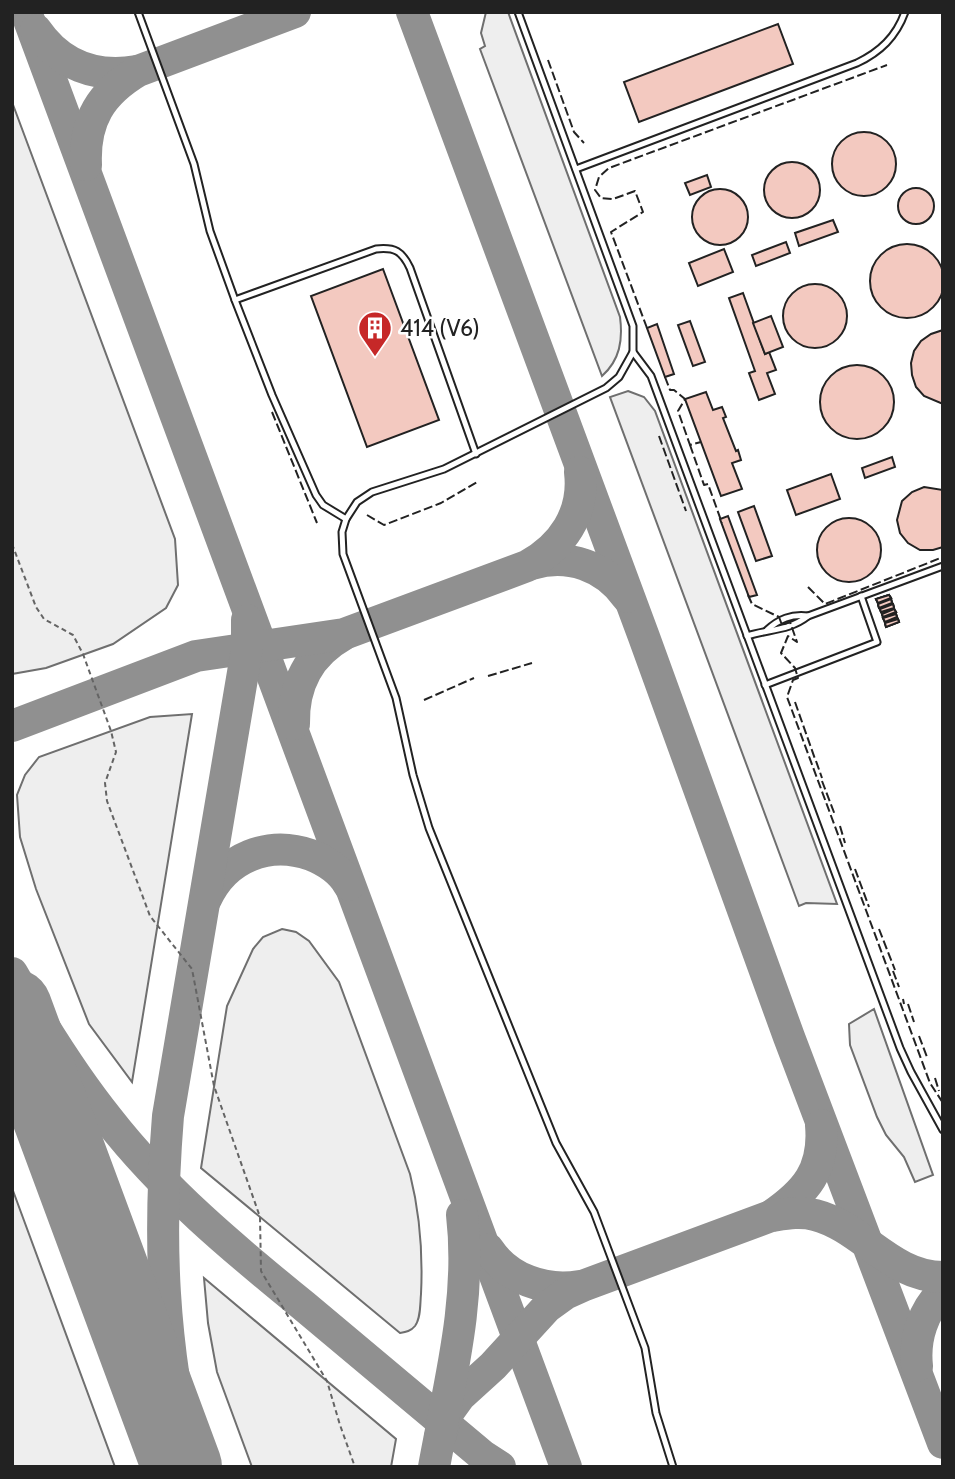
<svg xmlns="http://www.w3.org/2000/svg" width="955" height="1479" viewBox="0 0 955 1479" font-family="Cabin,sans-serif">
<rect width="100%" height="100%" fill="#fff"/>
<g fill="#eee" stroke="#6f6f6f" stroke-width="2">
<path d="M486,12H508L620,317C623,340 620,360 602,376L480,49L485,46L481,33Z"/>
<polygon points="12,102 175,539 178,585 166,608 113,644 46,668 12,674"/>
<polygon points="628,391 644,397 655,411 837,904 806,903 799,906 610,397"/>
<polygon points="192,714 132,1082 89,1024 36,889 20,837 17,795 25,775 39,757 150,717"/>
<path d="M282,929L296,932L309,941L339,982L410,1174C420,1214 423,1253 421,1294C420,1304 421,1318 415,1326C411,1331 406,1332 400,1333L201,1168L227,1006L253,949L263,937Z"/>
<polygon points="874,1009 933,1175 915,1182 904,1157 886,1135 877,1117 850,1045 849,1024"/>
<polygon points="12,1188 115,1467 12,1467"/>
<polygon points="204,1278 396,1439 391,1467 252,1467 217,1372 208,1323"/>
</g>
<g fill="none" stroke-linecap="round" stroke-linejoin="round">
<g stroke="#909090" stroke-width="32">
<polyline points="26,12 566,1467"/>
<polyline points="412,12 644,637 789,1037 943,1443"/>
<path d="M36,30C60,65 96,78 137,71"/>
<path d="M86,165C84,120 101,93 138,71L295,12"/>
<path d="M532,564C568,553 605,566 627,597"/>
<path d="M294,724C293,685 309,654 343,635"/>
<path d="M12,726L196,656L344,634L527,566C562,547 585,514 580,472"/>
<path d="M206,899C225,857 269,840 311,855C326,861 341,871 349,885"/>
<path d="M12,973C41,1024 72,1074 108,1119C164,1191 234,1249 304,1306C364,1356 424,1406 483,1456L500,1467"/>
<path d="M771,1216C806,1192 825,1170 821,1125"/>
<path d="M488,1249C508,1279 545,1292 580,1286"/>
<path d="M917,1366C914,1338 923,1311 943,1291"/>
<path d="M440,1437L447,1414L460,1396L493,1366L547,1307L565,1294L585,1285L771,1216C785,1214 800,1211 815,1215C862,1227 891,1277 943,1277"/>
<path d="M191,1467C162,1344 158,1240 168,1116L247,649V620"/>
<path d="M434,1467C449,1384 472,1300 462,1215"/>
</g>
<polyline stroke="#909090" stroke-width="80" points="12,1008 182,1467"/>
</g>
<g fill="#f3c9c0" stroke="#222" stroke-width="2">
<polygon points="778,24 793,64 639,122 624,82"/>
<circle cx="864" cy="164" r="32"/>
<circle cx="792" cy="190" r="28"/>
<polygon points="707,175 711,187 690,195 685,183"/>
<circle cx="916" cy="206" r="18"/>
<circle cx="720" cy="217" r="28"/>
<polygon points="833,220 838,232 799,246 795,233"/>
<polygon points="786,242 790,253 756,266 752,255"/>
<circle cx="907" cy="281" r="37"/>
<polygon points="724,249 733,272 698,286 689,263"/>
<polygon points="383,269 439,420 367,447 311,296"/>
<circle cx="815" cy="316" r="32"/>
<polygon points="743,293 765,354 769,352 776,370 767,373 775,394 759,400 749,373 755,371 729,298"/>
<polygon points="771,316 783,347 765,354 753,323"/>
<polygon points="690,321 705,362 693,366 678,325"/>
<polygon points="657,324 674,374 665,377 647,328"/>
<polygon points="943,330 943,404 924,396 916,387 912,375 911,363 914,351 921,341 931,334"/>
<circle cx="857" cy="402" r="37"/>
<polygon points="706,392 713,410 722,407 726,417 723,418 736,451 738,450 741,460 732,463 742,489 721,496 685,399"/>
<polygon points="892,457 895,467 865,478 862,468"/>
<polygon points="831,474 840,499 796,515 787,490"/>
<polygon points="924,487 943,490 943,547 933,550 920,550 908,543 900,533 897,520 902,501 912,492"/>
<polygon points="754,506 772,556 756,561 738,512"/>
<polygon points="728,516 757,595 749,597 720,519"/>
<circle cx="849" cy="550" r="32"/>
<polygon points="889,595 891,598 878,603 876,599"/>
<polygon points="889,595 891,598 878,603 876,599"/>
<polygon points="889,595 891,598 878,603 876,599"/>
<polygon points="891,599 892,603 879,608 878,604"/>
<polygon points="891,599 892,603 879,608 878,604"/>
<polygon points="891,599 892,603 879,608 878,604"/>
<polygon points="893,604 894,608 881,612 880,609"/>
<polygon points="893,604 894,608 881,612 880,609"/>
<polygon points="893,604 894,608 881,612 880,609"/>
<polygon points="894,609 896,612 883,617 882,614"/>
<polygon points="894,609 896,612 883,617 882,614"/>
<polygon points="894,609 896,612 883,617 882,614"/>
<polygon points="896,614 897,617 885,622 883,618"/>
<polygon points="896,614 897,617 885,622 883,618"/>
<polygon points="896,614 897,617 885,622 883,618"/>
<polygon points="898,619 899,622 886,627 885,623"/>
<polygon points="898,619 899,622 886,627 885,623"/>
<polygon points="898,619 899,622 886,627 885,623"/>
</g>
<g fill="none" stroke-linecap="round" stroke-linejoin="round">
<g stroke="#222" stroke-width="9">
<g id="service">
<polyline points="138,12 194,164 210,231 235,300 272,395 316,495 323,505 346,519 342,532 343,554 396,698 413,775 429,828 556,1143 594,1212 645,1348 656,1413 673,1467"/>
<polyline points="518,12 633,326 633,352 651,376 900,1048 911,1072 943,1130"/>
<path d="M576,169L857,63C880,52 896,37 905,12"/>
<path d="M235,300L376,249C395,247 402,251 410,268L476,454"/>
<polyline points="346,519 357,502 372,492 444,469 606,388 619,377 633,352"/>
<path d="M767,630C779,619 791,614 808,616"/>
<path d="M747,636C769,629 789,631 808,616L943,566"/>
<polyline points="765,685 877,642 861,596"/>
</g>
</g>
<polyline stroke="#646464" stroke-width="2" stroke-dasharray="5 3.5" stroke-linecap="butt" points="12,544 36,607 44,619 73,635 83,654 111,731 116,752 105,783 107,801 150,916 192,969 214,1086 260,1217 261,1271 327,1381 340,1425 355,1467"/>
<use href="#service" stroke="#fff" stroke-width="5"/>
<g stroke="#222" stroke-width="2" stroke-dasharray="9 3.5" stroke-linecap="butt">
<polyline points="548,60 574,132 584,143"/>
<polyline points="647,328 611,232 643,212 635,191 613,199 601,198 595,190 599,177 609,168 887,65"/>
<polyline points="665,377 670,390 674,390 685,399 678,411 690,445 701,442"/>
<polyline points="272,412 317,523"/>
<polyline points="659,436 686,511"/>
<polyline points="690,445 704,485 708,484 722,523"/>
<polyline points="367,515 384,525 441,503 479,481"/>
<polyline points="808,587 825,604 943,557"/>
<polyline points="748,595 752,604 779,617 782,625 790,622 797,642 788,636 781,653 795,668 798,678 793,680 787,697 930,1083 943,1103"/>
<polyline points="488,676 532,663"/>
<polyline points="424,700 474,678"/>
<polyline points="795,702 815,759"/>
<polyline points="816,761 822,778"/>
<polyline points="822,781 835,815"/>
<polyline points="840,826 845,843"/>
<polyline points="855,869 869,907"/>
<polyline points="879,929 895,970"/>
<polyline points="893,971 899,987"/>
<polyline points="903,999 904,1004"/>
<polyline points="908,1004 914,1022"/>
<polyline points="919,1036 927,1057"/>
<polyline points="935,1078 939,1091"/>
</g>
</g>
<defs>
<g id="building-pin" transform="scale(1.75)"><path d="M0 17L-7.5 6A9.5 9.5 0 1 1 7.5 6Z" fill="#c62828" stroke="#fff"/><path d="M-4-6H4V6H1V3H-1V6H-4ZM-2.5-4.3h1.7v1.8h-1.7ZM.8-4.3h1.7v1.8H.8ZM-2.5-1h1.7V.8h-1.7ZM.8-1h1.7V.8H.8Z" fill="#fff"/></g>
</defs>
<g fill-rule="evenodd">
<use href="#building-pin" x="375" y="328"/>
</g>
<g text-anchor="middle" stroke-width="5" stroke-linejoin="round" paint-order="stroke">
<g font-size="23" fill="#222" stroke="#fff" text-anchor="start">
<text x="400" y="336">414 (V6)</text>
</g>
</g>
<rect width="955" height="1479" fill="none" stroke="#222222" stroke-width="28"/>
</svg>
